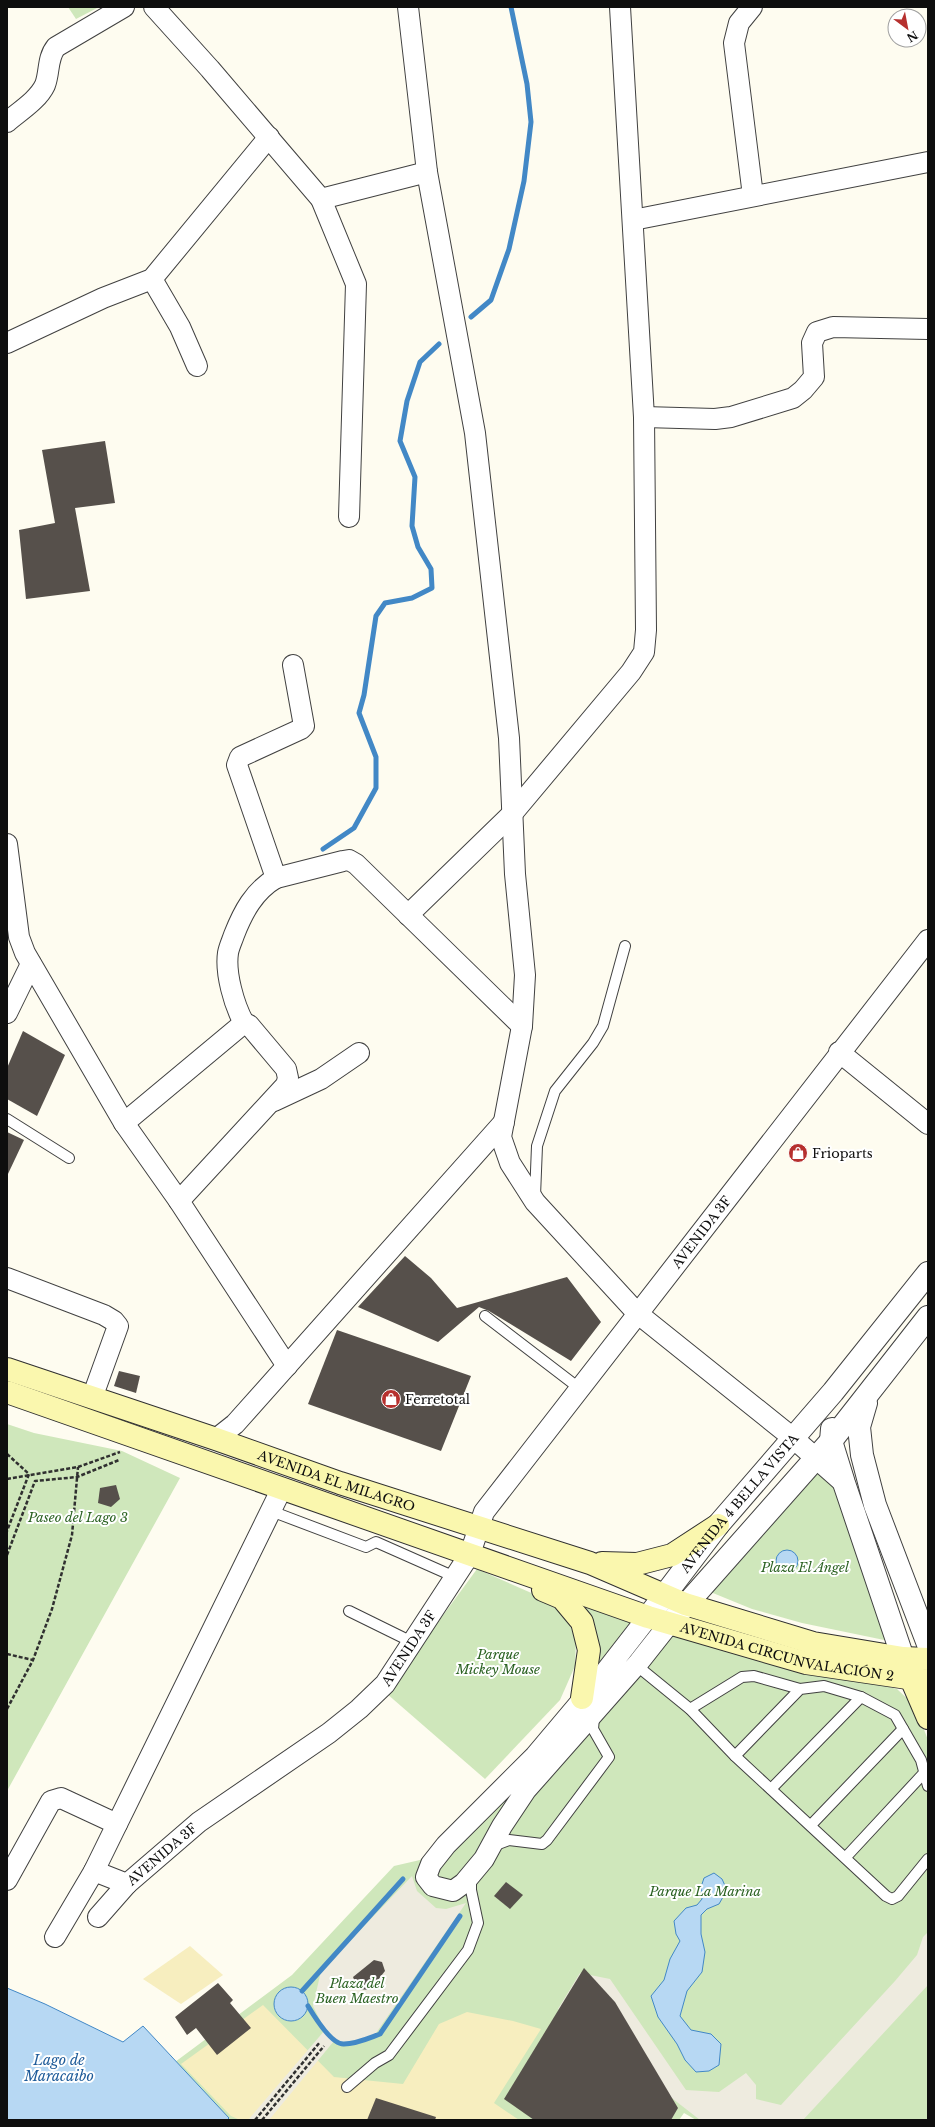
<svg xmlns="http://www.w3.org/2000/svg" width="935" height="2127" viewBox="0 0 935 2127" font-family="'Libre Baskerville',serif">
<rect width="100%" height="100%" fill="#fefcf0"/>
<g fill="#cfe7bb">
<polygon points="68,7 99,7 76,19"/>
<polygon points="7,1424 34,1433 122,1451 180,1478 7,1791"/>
<polygon points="814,1471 833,1483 889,1641 802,1623 752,1609 708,1591"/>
<polygon points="477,1569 552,1602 567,1618 576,1641 575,1666 560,1700 485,1779 386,1693"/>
<polygon points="576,1602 679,1634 897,1689 915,1706 928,1740 928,2120 696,2120 684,2113 679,2120 227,2120 228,2117 175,2062 292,1975 394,1866 420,1860 481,1802 574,1700 581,1672"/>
</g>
<g fill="#f7eebf">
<polygon points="190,1946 223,1975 181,2004 143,1979"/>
<polygon points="263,2005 334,2077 403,2084 439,2024 467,2012 513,2021 541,2029 494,2103 519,2120 240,2120 231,2116 181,2064"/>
</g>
<g fill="#eeebdf">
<polygon points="412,1876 417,1891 436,1908 446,1909 466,1903 374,2036 346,2043 334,2041 269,2120 248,2120 325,2030 313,2006 321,1971"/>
<polygon points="928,1932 928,1985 803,2120 700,2120 558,2009 580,1973 610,1979 686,2090 719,2092 746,2073 756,2085 756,2099 781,2105 895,1981 917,1955 923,1937"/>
</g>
<g fill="#b7d8f3" stroke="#4288c6">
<circle cx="787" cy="1561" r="11"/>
<polygon points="714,1873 722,1879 727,1890 719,1904 707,1909 701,1915 701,1934 705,1952 702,1972 687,1991 680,2016 691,2030 711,2034 721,2044 719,2065 709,2071 696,2072 685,2060 677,2044 658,2017 651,1996 664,1980 670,1959 680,1941 676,1934 674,1921 686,1908 697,1905 702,1899 701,1887 704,1878"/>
<circle cx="291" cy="2004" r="17"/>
<polygon points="7,1988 45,2004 123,2042 143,2026 229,2118 227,2120 7,2120"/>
</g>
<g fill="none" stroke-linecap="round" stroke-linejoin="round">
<g stroke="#4288c6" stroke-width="5">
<polyline points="471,317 491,300 509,249 524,181 531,122 527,84 511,7"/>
<polyline points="323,849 354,828 376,788 376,757 359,713 364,695 376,616 385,603 412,598 432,588 431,569 418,547 412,526 415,477 400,441 407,401 420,362 439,344"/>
<polyline points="302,1991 403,1879"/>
<path d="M308,2006C314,2016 332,2045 344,2044C356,2044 369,2038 380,2034L460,1916"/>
</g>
</g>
<g fill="#56504b">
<polygon points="105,441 115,503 75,508 90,591 26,599 19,530 55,523 42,450"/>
<polygon points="23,1031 65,1055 37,1116 7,1099 7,1068"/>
<polygon points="7,1132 24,1140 7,1176"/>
<polygon points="405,1256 431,1278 457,1308 567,1277 601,1322 571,1361 489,1311 479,1307 438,1342 358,1307"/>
<polygon points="337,1330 471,1376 441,1451 308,1404"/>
<polygon points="119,1371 140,1376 136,1393 114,1386"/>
<polygon points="116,1485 120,1499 111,1507 98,1503 100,1488"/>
<polygon points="506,1882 523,1895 510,1909 494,1896"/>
<polygon points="374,1960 382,1962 385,1971 370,1990 358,1989 353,1977"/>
<polygon points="584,1968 615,2002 678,2108 671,2120 534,2120 504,2099"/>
<polygon points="218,1983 233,2000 230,2003 251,2028 217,2055 196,2028 187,2035 175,2017"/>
<polygon points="376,2098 436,2117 435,2120 367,2120"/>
</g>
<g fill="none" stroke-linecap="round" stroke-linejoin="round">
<g stroke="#414141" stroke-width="12">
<g id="service">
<polyline points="7,1119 69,1158"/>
<polyline points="535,1196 537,1146 555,1091 593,1043 603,1026 625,946"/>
<polyline points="485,1316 579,1388"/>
<polyline points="271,1511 366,1547 376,1542 455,1577"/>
<polyline points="349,1611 412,1642"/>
<polyline points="636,1665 690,1709 735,1756 886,1896 892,1899 898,1896 928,1859"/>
<polyline points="690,1709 742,1677 754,1676 800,1689"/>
<polyline points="735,1756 800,1689 824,1686 861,1697 895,1715 921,1760 928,1786"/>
<polyline points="771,1789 861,1697"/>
<polyline points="811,1825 903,1729"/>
<polyline points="493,1846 509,1840 542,1844 547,1840 609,1757 593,1729 594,1717"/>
<polyline points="846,1857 924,1773"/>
<polyline points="347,2087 375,2063 389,2055 468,1950 478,1923 471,1890 471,1876"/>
</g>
</g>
<g stroke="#414141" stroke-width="22">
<g id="minor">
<polyline points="154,7 210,69 321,199 356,284 349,517"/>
<polyline points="408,7 427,172 475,433 509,738 515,874 525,975 522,1026 501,1137 510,1163 535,1202 637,1313 793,1438 844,1483"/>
<polyline points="752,7 739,23 734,43 753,196"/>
<path d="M7,122C20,111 38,100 45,85C50,72 47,58 56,47L124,7"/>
<polyline points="321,199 427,172"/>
<polyline points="633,220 928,162"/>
<polyline points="152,279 180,327 197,366"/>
<polyline points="7,343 103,298 152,279 269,137"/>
<polyline points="644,417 715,419 731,417 793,398 803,390 814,377 812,343 817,332 833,327 928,329"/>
<polyline points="293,665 304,726 301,729 240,757 237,765 276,878 343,861 349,860 356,864 522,1026"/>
<polyline points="7,844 19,937 25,953 124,1123 179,1201 287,1366"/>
<polyline points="408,915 512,814 631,672 644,652 646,630 644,417 620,7"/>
<polyline points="7,1013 31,964"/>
<path d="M244,1023C234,1005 225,973 228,953C229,947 232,941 234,935C243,912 254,891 276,878"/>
<polyline points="839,1052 928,1124"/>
<polyline points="274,1101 321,1079 359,1053"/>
<polyline points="124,1123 244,1023 249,1025 286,1069 288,1078 286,1085 179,1201"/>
<polyline points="7,1278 104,1315 114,1321 118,1326 92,1398"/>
<polyline points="216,1439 235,1424 504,1122"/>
<path id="s1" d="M282,1488L94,1871L127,1884L199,1822L329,1733L359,1709L385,1684L470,1554L484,1512L928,940"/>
<polyline points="648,1617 599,1680 535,1756 446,1845 431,1864 426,1877 433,1886 453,1891 464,1883 484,1859 502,1826 526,1790 639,1662 669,1624"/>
<polyline points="7,1880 51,1801 61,1798 117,1824"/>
<polyline points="98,1917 127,1884"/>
<polyline points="55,1937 94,1871"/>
</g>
</g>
<g stroke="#414141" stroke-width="24">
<g id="tertiary">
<polyline points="866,1403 859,1427 862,1455 875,1505 928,1644"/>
<polyline points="832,1429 831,1441 844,1483 903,1658"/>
<path id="s2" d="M648,1617L718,1525L833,1392L928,1273"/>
<polyline points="669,1624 831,1441 928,1317"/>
</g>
</g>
<g stroke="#303030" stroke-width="24">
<g id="secondary">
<path id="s3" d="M7,1369L216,1439L340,1483L590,1563L685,1604L813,1643L903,1658L928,1659"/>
<path id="s4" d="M7,1392L648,1617L806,1663L928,1681"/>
<polyline points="602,1563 637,1564 672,1555 718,1525"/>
<polyline points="543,1590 562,1598 582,1622 589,1650 582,1698"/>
<polyline points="906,1667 928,1718"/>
</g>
</g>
<g stroke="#303030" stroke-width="2.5" stroke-dasharray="4 2" stroke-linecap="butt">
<polyline points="7,1454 29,1474 7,1531"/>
<polyline points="7,1479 78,1467 120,1452"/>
<polyline points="7,1555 35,1481 77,1477 119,1460"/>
<polyline points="7,1654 33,1660"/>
<polyline points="7,1709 33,1660 52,1609 72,1535 78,1467"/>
<polyline points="255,2120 320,2042"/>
<polyline points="262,2120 324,2046"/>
</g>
<use href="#service" stroke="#fff" stroke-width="10"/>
<use href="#minor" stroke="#fff" stroke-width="20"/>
<use href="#tertiary" stroke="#fff" stroke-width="22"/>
<use href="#secondary" stroke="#faf7ae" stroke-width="22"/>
</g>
<defs>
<g id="shop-disc" transform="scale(1)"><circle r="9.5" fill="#b6302e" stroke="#fff"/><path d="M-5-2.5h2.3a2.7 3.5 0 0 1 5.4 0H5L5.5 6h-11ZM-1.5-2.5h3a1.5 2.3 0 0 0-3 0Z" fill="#fff"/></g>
</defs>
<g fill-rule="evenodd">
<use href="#shop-disc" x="798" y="1153"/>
<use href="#shop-disc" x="391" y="1399"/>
</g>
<g text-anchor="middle" stroke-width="4" stroke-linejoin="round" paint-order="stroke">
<g font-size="13" fill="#0e0e0e" stroke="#fff" text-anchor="start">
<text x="812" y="1158">Frioparts</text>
<text x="405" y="1404">Ferretotal</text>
</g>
<g font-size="13" fill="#0e0e0e" stroke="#fff">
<text dy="5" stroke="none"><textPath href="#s1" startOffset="1343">AVENIDA 3F</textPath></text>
<text dy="5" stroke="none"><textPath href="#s3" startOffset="348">AVENIDA EL MILAGRO</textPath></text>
<text dy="5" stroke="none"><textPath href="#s2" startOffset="146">AVENIDA 4 BELLA VISTA</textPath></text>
<text dy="5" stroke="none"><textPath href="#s1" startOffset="832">AVENIDA 3F</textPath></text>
<text dy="5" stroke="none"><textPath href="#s4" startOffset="823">AVENIDA CIRCUNVALACIÓN 2</textPath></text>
<text dy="5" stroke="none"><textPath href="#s1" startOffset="508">AVENIDA 3F</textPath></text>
</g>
<g font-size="13" font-style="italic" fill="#2b6222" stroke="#fff">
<text x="78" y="1522">Paseo del Lago 3</text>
<text x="805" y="1572">Plaza El Ángel</text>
<text x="498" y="1659">Parque<tspan x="498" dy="15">Mickey Mouse</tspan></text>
<text x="705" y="1896">Parque La Marina</text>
<text x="357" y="1988">Plaza del<tspan x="357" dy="15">Buen Maestro</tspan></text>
</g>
<g font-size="14" font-style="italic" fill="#1e5b99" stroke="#fff">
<text x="59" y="2065">Lago de<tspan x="59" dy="16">Maracaibo</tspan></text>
</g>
</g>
<rect width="935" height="2127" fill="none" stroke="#0e0e0e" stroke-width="16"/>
<g transform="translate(907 28) rotate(148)"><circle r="19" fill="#ffffff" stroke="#9f9f9f"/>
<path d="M0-3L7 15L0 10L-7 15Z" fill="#b6302e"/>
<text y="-6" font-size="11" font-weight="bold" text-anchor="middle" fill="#0e0e0e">N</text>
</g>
</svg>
